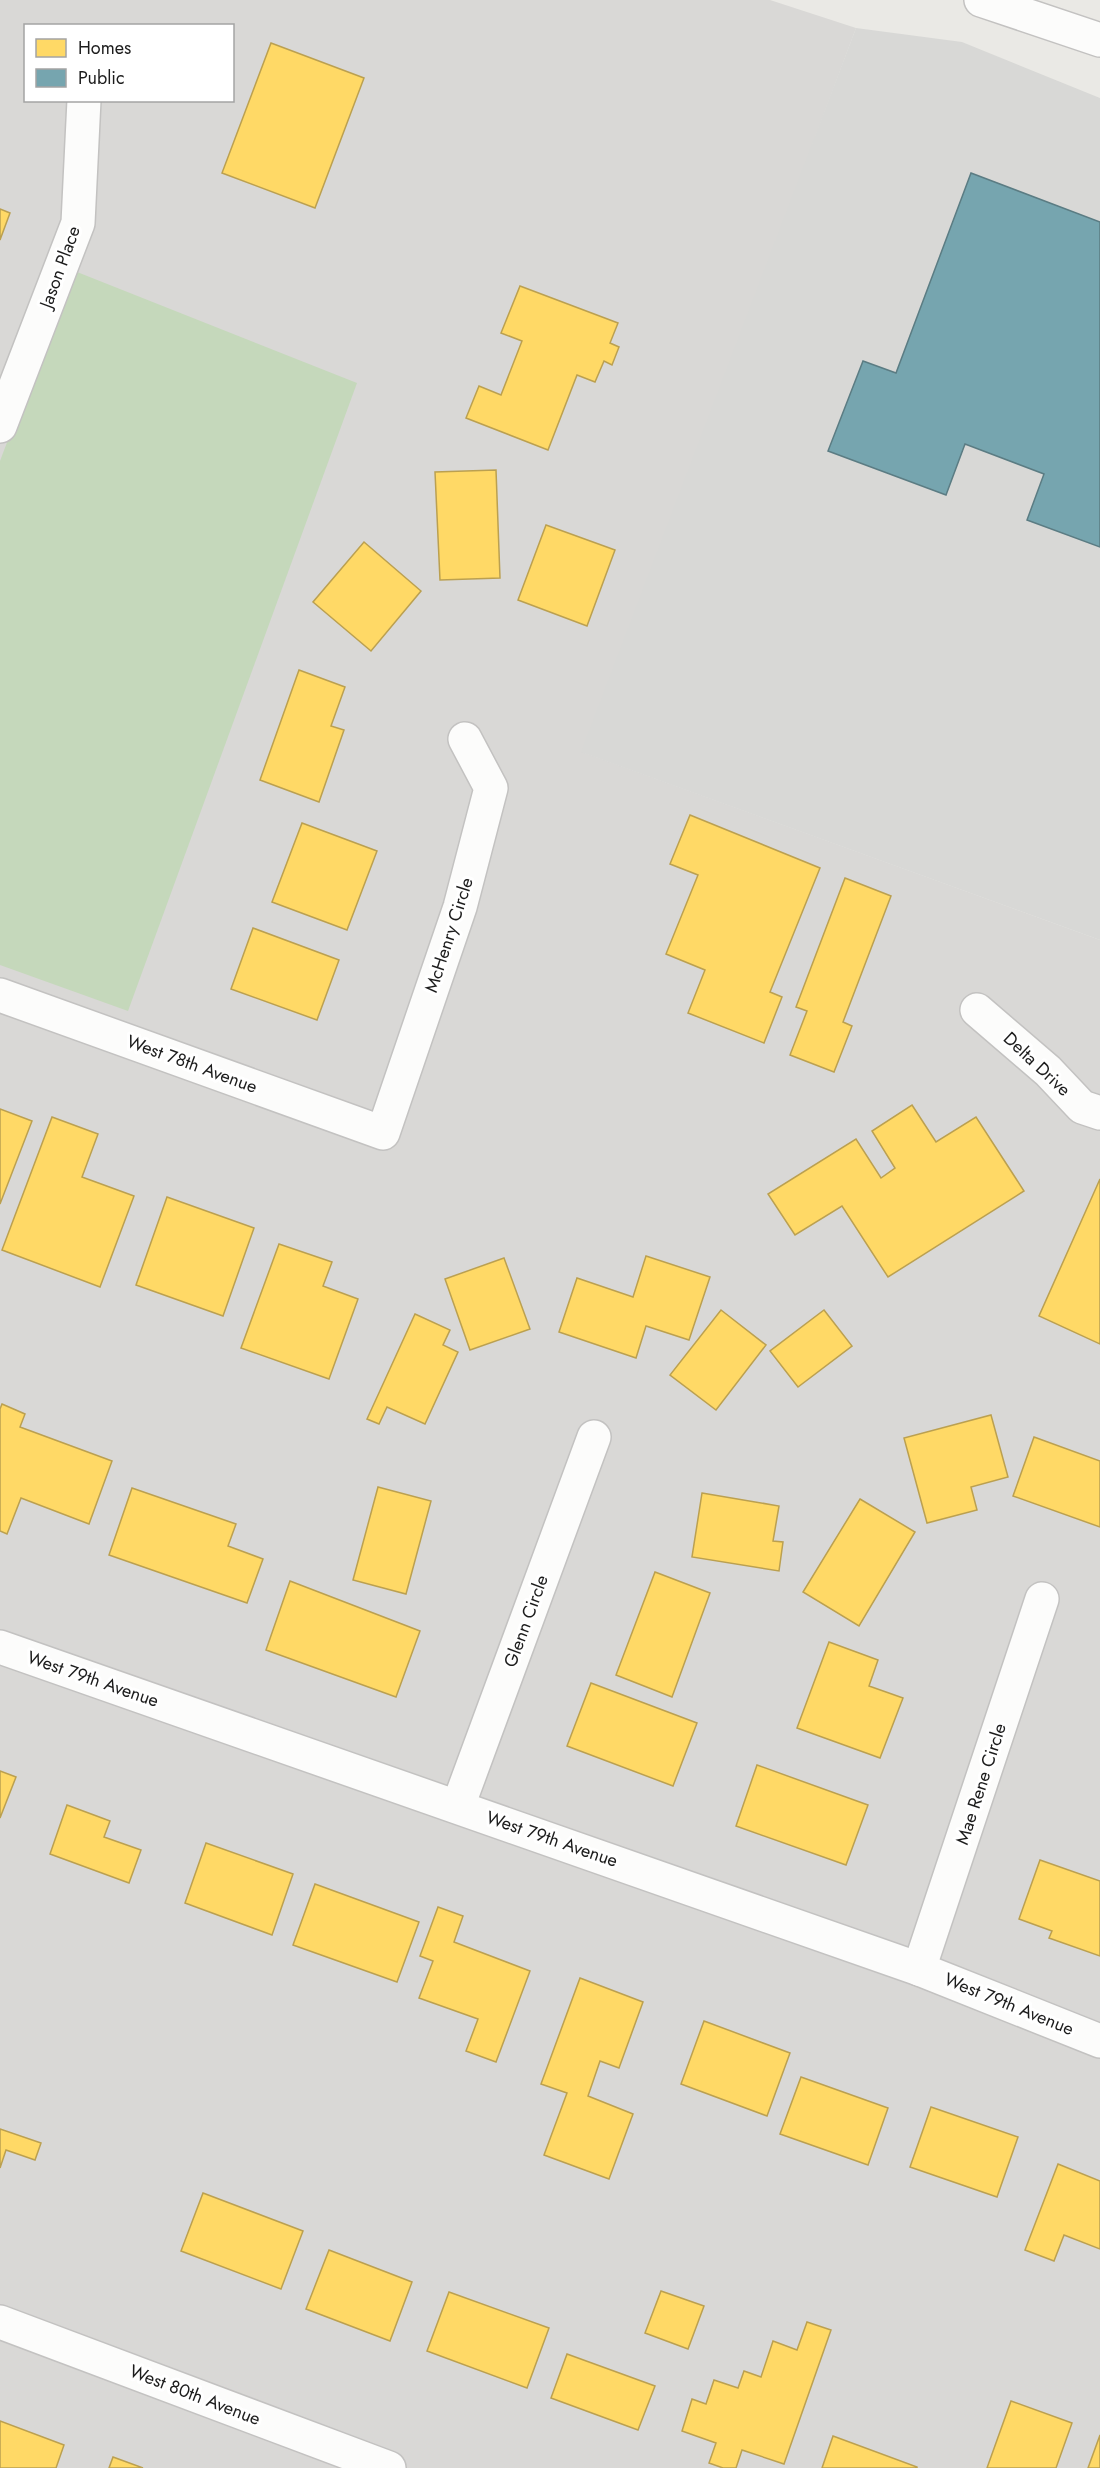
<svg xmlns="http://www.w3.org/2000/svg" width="1100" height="2468" viewBox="0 0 1100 2468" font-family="Jost,sans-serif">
<rect width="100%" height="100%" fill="#eae9e5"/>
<path fill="#d9d8d6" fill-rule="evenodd" d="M0,0H770L856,28L585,753L1100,940V2468H0ZM26,26H232V100H26Z"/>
<polygon fill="#d8d8d6" points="856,28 962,42 1100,98 1100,940 581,752"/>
<polygon fill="#c5d8bb" points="72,270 357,383 128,1011 0,965 0,461"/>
<g fill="#ffd966" stroke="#bba050" stroke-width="1.5">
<polygon points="271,43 364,78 315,208 222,173"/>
<polygon points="0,209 10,213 0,240"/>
<polygon points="520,286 618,323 610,343 619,347 612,365 604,361 595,382 577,375 548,450 466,418 479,386 501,395 522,341 501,333"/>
<polygon points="496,470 500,578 440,580 435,472"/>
<polygon points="546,525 615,550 587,626 518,600"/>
<polygon points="364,542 421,591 371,651 313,602"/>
<polygon points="299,670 345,687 331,726 344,730 319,802 260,780"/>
<polygon points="690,815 820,868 770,992 782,997 764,1043 688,1013 705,970 666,954 698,875 670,864"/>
<polygon points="302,823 377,851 347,930 272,902"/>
<polygon points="845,878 891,896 843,1022 852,1026 834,1072 790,1055 807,1011 796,1007"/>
<polygon points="253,928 339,960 317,1020 231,989"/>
<polygon points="912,1105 936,1142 976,1117 1024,1191 888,1277 842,1206 795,1235 768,1194 856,1139 881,1178 895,1168 872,1131"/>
<polygon points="0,1109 32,1121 0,1204"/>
<polygon points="52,1117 98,1134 82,1177 134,1196 100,1287 2,1250"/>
<polygon points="1100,1179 1100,1344 1039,1316"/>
<polygon points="167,1197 254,1228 223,1316 136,1285"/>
<polygon points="279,1244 332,1262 323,1286 358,1299 329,1379 241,1348"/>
<polygon points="646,1256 710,1277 689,1340 646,1326 636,1358 559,1332 577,1278 633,1297"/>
<polygon points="504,1258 530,1329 470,1350 445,1279"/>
<polygon points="721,1310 766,1345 716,1410 670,1375"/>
<polygon points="824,1310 852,1346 798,1387 770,1351"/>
<polygon points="415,1314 450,1330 443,1345 458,1352 425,1424 387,1407 379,1424 367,1419"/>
<polygon points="2,1404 25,1414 20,1427 112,1461 89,1524 21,1498 7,1534 0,1531 0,1409"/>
<polygon points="991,1415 1008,1477 971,1487 977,1510 927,1523 904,1438"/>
<polygon points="1034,1437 1100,1461 1100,1527 1013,1496"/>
<polygon points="378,1487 431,1501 406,1594 353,1580"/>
<polygon points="132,1488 236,1524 228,1546 263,1559 247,1603 109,1555"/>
<polygon points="702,1493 779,1506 773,1541 783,1542 779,1571 692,1557"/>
<polygon points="860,1499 915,1532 859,1626 803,1592"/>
<polygon points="655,1572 710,1593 672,1697 616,1675"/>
<polygon points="290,1581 420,1631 396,1697 266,1650"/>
<polygon points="829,1642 878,1660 869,1686 903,1698 880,1758 797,1728"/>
<polygon points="591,1683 697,1723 673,1786 567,1746"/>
<polygon points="757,1765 868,1805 846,1865 736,1826"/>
<polygon points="0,1771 16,1777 0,1818"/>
<polygon points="67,1805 110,1821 104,1837 141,1850 129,1883 50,1854"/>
<polygon points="206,1843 293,1874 272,1935 185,1903"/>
<polygon points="1040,1860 1100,1881 1100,1956 1049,1938 1052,1931 1019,1919"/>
<polygon points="315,1884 419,1922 397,1982 293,1945"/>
<polygon points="438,1907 463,1916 454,1942 530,1971 496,2062 466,2051 478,2019 419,1998 433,1961 420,1956"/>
<polygon points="580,1978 643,2002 619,2068 600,2061 588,2096 633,2114 609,2179 544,2155 567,2093 541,2084"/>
<polygon points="704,2021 790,2053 767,2116 681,2084"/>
<polygon points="801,2077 888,2108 868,2165 780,2134"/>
<polygon points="931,2107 1018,2137 997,2197 910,2167"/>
<polygon points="0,2129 41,2143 35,2160 6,2150 0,2168"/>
<polygon points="1058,2164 1100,2181 1100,2249 1064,2235 1054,2261 1025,2250"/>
<polygon points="203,2193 303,2231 281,2289 181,2251"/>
<polygon points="329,2250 412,2282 390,2341 306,2309"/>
<polygon points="661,2291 704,2306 688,2349 645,2333"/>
<polygon points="449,2292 549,2328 527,2388 427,2351"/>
<polygon points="807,2322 831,2330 784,2464 742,2450 736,2468 723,2468 709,2463 716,2443 682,2431 692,2399 706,2404 714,2380 738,2388 744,2371 761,2377 773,2341 797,2350"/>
<polygon points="567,2354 655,2386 638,2430 551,2398"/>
<polygon points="1011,2401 1072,2423 1056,2468 987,2468"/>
<polygon points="0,2421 64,2445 56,2468 0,2468"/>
<polygon points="1100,2435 1100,2468 1088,2468"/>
<polygon points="833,2436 917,2467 917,2468 822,2468"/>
<polygon points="113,2457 143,2468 109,2468"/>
</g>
<polygon fill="#76a5af" stroke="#5b7c83" stroke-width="1.5" points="971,173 1100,222 1100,547 1027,520 1044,474 965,444 946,495 828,451 863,361 896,373"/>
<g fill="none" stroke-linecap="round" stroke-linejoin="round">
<g stroke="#c3c2c1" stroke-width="36">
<g id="minor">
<polyline points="981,0 1100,40"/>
<polyline points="0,426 78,223 84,100"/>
<polyline points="0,995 383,1133 460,907 491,788 465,739"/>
<polyline points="977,1010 1048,1071 1082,1107 1100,1113"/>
<polyline points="0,1647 919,1969 1100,2041"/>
<polyline points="458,1806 594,1437"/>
<polyline points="919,1969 1042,1599"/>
<polyline points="0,2322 389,2468"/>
</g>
</g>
<use href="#minor" stroke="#fcfcfb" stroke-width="33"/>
</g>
<g text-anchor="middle" stroke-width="6" stroke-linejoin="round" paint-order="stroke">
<g font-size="18" fill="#1c1c1c" stroke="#fff">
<text transform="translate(60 267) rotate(-70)" y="6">Jason Place</text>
<text transform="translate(449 935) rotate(-72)" y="6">McHenry Circle</text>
<text transform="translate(192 1064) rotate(20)" y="6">West 78th Avenue</text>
<text transform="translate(1037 1064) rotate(43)" y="6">Delta Drive</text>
<text transform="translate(526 1621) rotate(-70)" y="6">Glenn Circle</text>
<text transform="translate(93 1679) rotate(19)" y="6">West 79th Avenue</text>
<text transform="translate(981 1784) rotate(-72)" y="6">Mae Rene Circle</text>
<text transform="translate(552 1839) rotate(19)" y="6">West 79th Avenue</text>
<text transform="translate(1009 2004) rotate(22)" y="6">West 79th Avenue</text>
<text transform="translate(195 2395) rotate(21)" y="6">West 80th Avenue</text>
</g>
</g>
<rect x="24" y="24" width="210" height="78" fill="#ffffff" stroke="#a4a4a4" stroke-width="1.5"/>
<rect x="36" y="39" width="30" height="18" fill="#ffd966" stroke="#a4a4a4" stroke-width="1.5"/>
<text x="78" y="54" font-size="18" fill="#1c1c1c">Homes</text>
<rect x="36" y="69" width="30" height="18" fill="#76a5af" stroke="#a4a4a4" stroke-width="1.5"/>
<text x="78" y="84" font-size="18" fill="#1c1c1c">Public</text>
</svg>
